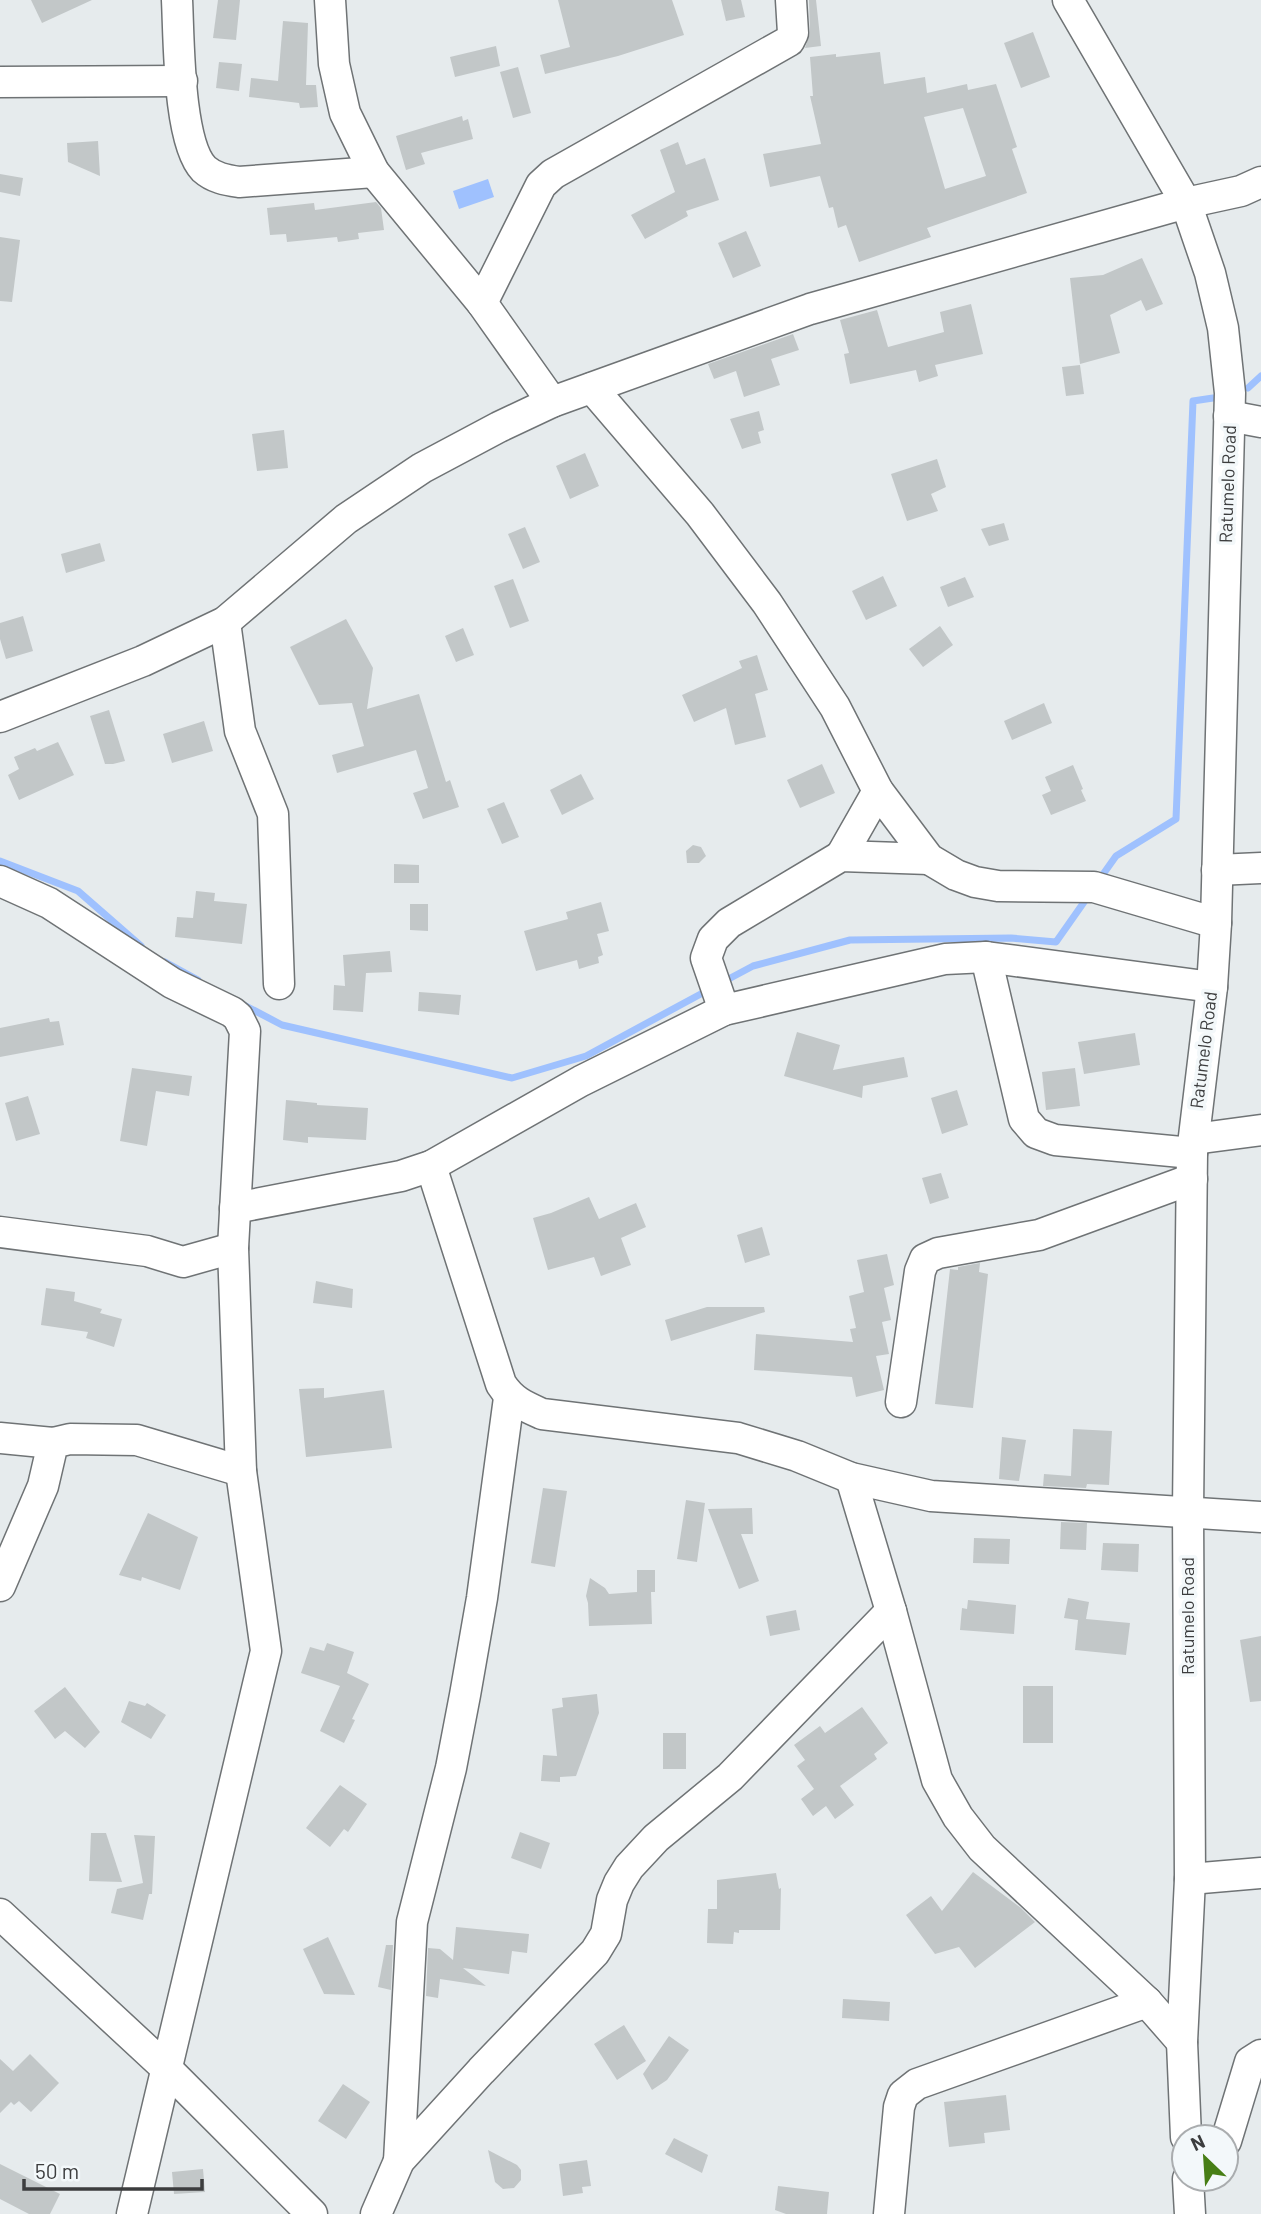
<svg xmlns="http://www.w3.org/2000/svg" width="1261" height="2214" viewBox="0 0 1261 2214" font-family="Barlow,sans-serif">
<rect width="100%" height="100%" fill="#e6ebed"/>
<polygon fill="#9fc1fe" points="488,179 494,197 459,209 453,191"/>
<g fill="none" stroke-linecap="round" stroke-linejoin="round">
<g stroke="#9fc1fe" stroke-width="7">
<polyline points="1248,388 1261,376"/>
<polyline points="0,861 78,891 141,946"/>
<polyline points="1099,880 1116,856 1176,819 1193,401 1213,398"/>
<polyline points="165,962 198,980"/>
<polyline points="723,982 753,966 850,940 1011,938 1056,942 1089,895"/>
<polyline points="242,1004 282,1025 512,1078 586,1056 710,989"/>
</g>
</g>
<g fill="#c2c7c8" fill-rule="evenodd">
<polygon points="31,0 92,0 42,23"/>
<polygon points="218,0 240,0 236,40 213,38"/>
<polygon points="558,0 672,0 684,35 618,56 545,74 540,55 570,47"/>
<polygon points="721,0 741,0 745,17 726,21"/>
<polygon points="809,0 816,0 821,46 805,48 810,33"/>
<polygon points="283,21 308,23 306,85 316,85 318,107 300,108 299,103 249,97 251,78 278,81"/>
<polygon points="1033,32 1050,77 1021,88 1004,43"/>
<polygon points="496,46 500,66 455,77 450,57"/>
<path d="M880,52L884,84L925,77L927,93L967,84L968,90L996,84L1017,147L1012,149L1027,193L927,228L931,237L859,262L846,225L838,228L833,207L829,208L820,176L770,187L763,154L821,144L810,96H813L810,57L836,54V57ZM963,108L986,176L945,189L924,117Z"/>
<polygon points="219,62 242,64 239,91 216,88"/>
<polygon points="518,67 531,113 513,118 500,72"/>
<polygon points="462,116 463,121 468,119 473,139 421,153 425,164 406,170 396,136"/>
<polygon points="98,141 100,176 68,162 67,143"/>
<polygon points="678,142 686,165 705,158 719,200 686,211 688,216 645,239 631,215 675,192 660,150"/>
<polygon points="0,174 23,178 20,196 0,192"/>
<polygon points="376,202 381,208 384,230 358,233 359,239 338,242 337,237 287,242 286,234 270,235 267,208 314,203 315,210"/>
<polygon points="746,231 761,266 733,278 718,243"/>
<polygon points="0,237 20,240 12,302 0,301"/>
<polygon points="1142,258 1163,304 1146,311 1141,300 1110,315 1120,353 1080,364 1070,278 1103,275"/>
<polygon points="971,304 983,354 935,365 938,376 919,382 916,370 850,384 844,354 849,353 840,320 877,310 888,347 944,332 940,312"/>
<polygon points="793,334 799,350 771,359 780,385 744,397 736,371 714,379 708,364"/>
<polygon points="1080,365 1084,394 1066,396 1062,367"/>
<polygon points="759,411 764,430 758,432 761,443 742,449 730,419"/>
<polygon points="284,430 288,468 257,471 252,434"/>
<polygon points="585,453 599,486 570,499 556,466"/>
<polygon points="937,459 946,487 931,494 938,511 907,521 891,474"/>
<polygon points="1004,523 1009,540 989,546 981,529"/>
<polygon points="525,527 540,562 523,569 508,534"/>
<polygon points="100,543 105,561 66,573 61,554"/>
<polygon points="883,576 897,606 866,620 852,591"/>
<polygon points="965,577 974,597 948,607 940,587"/>
<polygon points="513,579 529,621 510,628 494,586"/>
<polygon points="23,616 33,651 6,659 0,639 0,623"/>
<polygon points="346,619 373,668 367,709 419,694 446,782 450,780 459,807 423,819 413,793 428,788 416,750 337,773 332,755 364,746 352,703 319,705 290,647"/>
<polygon points="940,626 953,645 923,667 909,649"/>
<polygon points="463,628 474,655 456,662 445,636"/>
<polygon points="757,655 768,690 755,694 766,737 735,745 726,708 694,722 682,695 742,668 739,661"/>
<polygon points="1044,703 1052,723 1012,740 1004,721"/>
<polygon points="109,710 125,761 113,764 105,764 90,716"/>
<polygon points="204,721 213,751 172,763 163,734"/>
<polygon points="58,742 74,775 19,800 8,775 19,769 14,757 35,748 37,751"/>
<polygon points="822,764 835,793 800,808 787,780"/>
<polygon points="1073,765 1083,789 1081,790 1086,801 1051,815 1042,795 1051,791 1045,777"/>
<polygon points="581,774 594,799 562,815 550,790"/>
<polygon points="504,802 519,837 502,844 487,809"/>
<polygon points="693,845 701,847 706,856 699,863 687,863 686,851"/>
<polygon points="394,864 419,865 419,883 394,883"/>
<polygon points="196,891 215,893 214,901 247,904 242,944 175,937 177,917 193,918"/>
<polygon points="601,902 609,931 597,934 603,955 598,957 599,963 579,969 577,960 536,971 524,931 568,919 566,912"/>
<polygon points="410,904 428,904 428,931 410,930"/>
<polygon points="390,951 392,972 366,973 363,1012 333,1010 334,985 345,986 343,955"/>
<polygon points="419,992 461,995 459,1015 418,1011"/>
<polygon points="49,1018 50,1022 59,1021 64,1045 0,1057 0,1028"/>
<polygon points="797,1032 840,1045 833,1070 904,1057 908,1077 863,1086 862,1098 784,1076"/>
<polygon points="1135,1033 1140,1065 1084,1074 1078,1042"/>
<polygon points="132,1068 192,1076 189,1096 156,1091 147,1146 120,1141"/>
<polygon points="1075,1068 1080,1106 1046,1110 1042,1072"/>
<polygon points="957,1090 968,1125 942,1134 931,1098"/>
<polygon points="28,1096 40,1134 16,1141 5,1103"/>
<polygon points="286,1100 317,1103 317,1105 368,1108 366,1140 308,1137 308,1143 283,1140"/>
<polygon points="941,1173 949,1198 930,1204 922,1178"/>
<polygon points="589,1197 599,1219 636,1203 646,1227 621,1238 631,1265 601,1276 594,1257 548,1270 533,1218 551,1213"/>
<polygon points="762,1227 770,1255 745,1263 737,1235"/>
<polygon points="887,1254 894,1285 884,1288 891,1320 882,1322 889,1354 876,1356 884,1390 856,1397 852,1377 754,1370 756,1334 853,1342 850,1329 856,1328 849,1296 864,1292 857,1260"/>
<polygon points="980,1263 979,1272 988,1274 973,1408 935,1404 950,1269 958,1270 958,1267"/>
<polygon points="316,1281 353,1289 352,1308 313,1303"/>
<polygon points="46,1288 75,1292 74,1301 102,1309 100,1313 122,1319 114,1347 86,1338 88,1332 41,1325"/>
<polygon points="707,1307 764,1307 765,1312 671,1341 665,1320"/>
<polygon points="324,1388 324,1398 384,1390 392,1448 306,1457 299,1389"/>
<polygon points="1073,1429 1112,1431 1109,1485 1087,1484 1086,1488 1043,1486 1044,1474 1071,1476"/>
<polygon points="1002,1437 1026,1440 1019,1481 999,1479"/>
<polygon points="543,1488 567,1491 555,1567 531,1563"/>
<polygon points="686,1500 705,1503 697,1562 677,1559"/>
<polygon points="752,1508 753,1534 741,1534 759,1581 739,1589 708,1509"/>
<polygon points="148,1513 198,1537 180,1590 142,1577 141,1581 119,1575"/>
<polygon points="1061,1522 1087,1523 1086,1550 1060,1549"/>
<polygon points="974,1538 1010,1539 1009,1564 973,1563"/>
<polygon points="1103,1543 1139,1544 1138,1572 1101,1570"/>
<polygon points="637,1570 655,1570 655,1592 651,1592 652,1624 589,1626 588,1603 586,1596 590,1578 605,1588 609,1594 637,1592"/>
<polygon points="1068,1598 1089,1602 1086,1619 1130,1623 1126,1655 1075,1650 1078,1620 1064,1618"/>
<polygon points="968,1600 1016,1605 1014,1634 960,1630 962,1608 967,1609"/>
<polygon points="796,1610 800,1630 770,1636 766,1616"/>
<polygon points="1261,1636 1261,1701 1250,1702 1240,1640"/>
<polygon points="327,1643 354,1652 347,1673 369,1684 352,1719 355,1720 344,1743 320,1731 340,1686 301,1673 310,1647 324,1651"/>
<rect x="1023" y="1686" width="30" height="57"/>
<polygon points="65,1687 100,1732 85,1748 65,1731 55,1739 34,1711"/>
<polygon points="597,1694 599,1713 576,1776 560,1777 560,1782 541,1781 543,1755 557,1756 552,1709 563,1707 562,1698"/>
<polygon points="129,1701 145,1706 147,1703 166,1715 151,1739 121,1722"/>
<polygon points="862,1707 888,1743 874,1754 877,1759 840,1786 854,1805 835,1819 826,1806 813,1816 801,1799 814,1789 797,1766 805,1760 794,1745 820,1726 825,1733"/>
<rect x="663" y="1733" width="23" height="36"/>
<polygon points="340,1785 367,1804 348,1832 344,1829 330,1847 306,1828"/>
<polygon points="520,1832 550,1843 541,1869 511,1858"/>
<polygon points="91,1833 106,1833 122,1882 89,1881"/>
<polygon points="134,1835 155,1836 152,1894 149,1894 143,1920 111,1913 117,1889 143,1883"/>
<polygon points="973,1872 1021,1908 1035,1922 975,1968 959,1947 935,1954 906,1915 931,1896 942,1911"/>
<polygon points="776,1873 779,1889 781,1888 780,1930 739,1930 739,1933 734,1932 733,1944 707,1943 708,1909 717,1909 717,1880"/>
<polygon points="456,1927 529,1934 527,1953 512,1951 509,1974 463,1968 486,1986 440,1979 438,1998 426,1996 428,1948 440,1949 453,1960"/>
<polygon points="328,1937 355,1995 324,1994 303,1949"/>
<polygon points="386,1945 393,1945 391,1990 378,1987"/>
<polygon points="843,1999 890,2002 889,2021 842,2018"/>
<polygon points="624,2025 646,2061 617,2080 594,2044"/>
<polygon points="669,2036 689,2050 667,2080 652,2090 643,2074"/>
<polygon points="30,2054 59,2083 31,2112 19,2101 14,2105 11,2102 0,2113 0,2059 13,2071"/>
<polygon points="343,2084 370,2102 346,2139 318,2121"/>
<polygon points="1006,2095 1010,2130 984,2133 985,2143 949,2147 944,2102"/>
<polygon points="674,2138 708,2155 702,2173 665,2154"/>
<polygon points="488,2150 517,2165 521,2170 521,2180 514,2188 503,2189 495,2182"/>
<polygon points="587,2160 591,2186 582,2187 583,2193 563,2196 559,2164"/>
<polygon points="0,2164 60,2194 50,2214 29,2214 0,2199"/>
<polygon points="203,2169 205,2192 174,2194 172,2172"/>
<polygon points="778,2186 829,2192 827,2214 786,2214 775,2210"/>
</g>
<g fill="none" stroke-linecap="round" stroke-linejoin="round">
<g stroke="#6f7375" stroke-width="33">
<g id="minor">
<path d="M177,0C179,39 178,142 204,169C214,178 226,180 239,182L374,172"/>
<polyline points="330,0 334,64 345,113 374,172 482,303 552,402"/>
<polyline points="1068,0 1186,203 1210,273 1223,328 1230,393 1216,923 1212,987 1192,1153 1188,1511 1190,1879 1182,2042 1186,2137"/>
<polyline points="0,82 182,81"/>
<polyline points="482,303 541,185 553,174 789,41 793,33 791,0"/>
<polyline points="592,388 700,514 767,603 835,707 878,791 929,859 956,875 975,882 998,886 1094,887 1216,923"/>
<polyline points="1229,416 1261,422"/>
<polyline points="225,622 240,731 273,814 279,984"/>
<polyline points="0,717 143,661 225,622 346,519 422,468 499,427 552,402 810,309 1186,203 1241,191 1261,182"/>
<polyline points="841,856 878,791"/>
<polyline points="1217,870 1261,868"/>
<polyline points="0,881 49,903 172,983 232,1012 238,1017 245,1031 233,1248 241,1471 266,1651 132,2214"/>
<polyline points="986,957 1024,1119 1036,1133 1055,1140 1192,1153"/>
<polyline points="724,1010 706,958 713,939 729,923 841,856 929,859"/>
<polyline points="1194,1139 1261,1130"/>
<path d="M431,1166L501,1384C512,1401 524,1406 542,1414L738,1438L797,1456L851,1478L931,1496L1261,1517"/>
<polyline points="235,1208 401,1176 431,1166 581,1081 724,1010 945,959 986,957 1212,987"/>
<polyline points="0,1232 147,1251 183,1262 233,1248"/>
<polyline points="901,1402 920,1271 925,1259 938,1253 1039,1235 1192,1179"/>
<polyline points="0,1438 53,1443"/>
<polyline points="851,1478 891,1611 937,1780 958,1817 982,1848 1147,2002 1182,2042"/>
<polyline points="0,1586 43,1486 53,1443 70,1439 137,1440 241,1471"/>
<polyline points="1190,1879 1261,1873"/>
<polyline points="0,1914 166,2068 312,2214"/>
<polyline points="1226,2141 1250,2062 1261,2055"/>
<polyline points="399,2161 412,1922 451,1768 465,1695 482,1598 509,1398"/>
<polyline points="1188,2179 1190,2214"/>
<polyline points="376,2214 399,2161 481,2071 595,1952 606,1934 612,1900 619,1883 629,1867 656,1838 730,1777 891,1611"/>
<polyline points="889,2214 899,2107 903,2095 917,2084 1147,2002"/>
</g>
</g>
<use href="#minor" stroke="#fff" stroke-width="30"/>
</g>
<g text-anchor="middle" stroke-width="7" stroke-linejoin="round" paint-order="stroke">
<g font-size="18" fill="#3c3d3e" stroke="#f3f8fa">
<text transform="translate(1228 484) rotate(-88)" y="6">Ratumelo Road</text>
<text transform="translate(1204 1050) rotate(-83)" y="6">Ratumelo Road</text>
<text transform="translate(1188 1616) rotate(-90)" y="6">Ratumelo Road</text>
</g>
</g>
<g transform="translate(1205 2158) rotate(335)"><circle r="33" fill="#f3f8fa" stroke="#aaadaf" stroke-width="2"/>
<path d="M0-5L12 26L0 18L-12 26Z" fill="#477e15"/>
<text y="-10" font-size="19" font-weight="bold" text-anchor="middle" fill="#3c3d3e">N</text>
</g>
<path d="M24 2179v10h178v-10" fill="none" stroke="#3c3d3e" stroke-width="3.5"/>
<text x="35" y="2179" font-size="21" fill="#3c3d3e" stroke="#f3f8fa" stroke-width="5" paint-order="stroke">50 m</text>
</svg>
